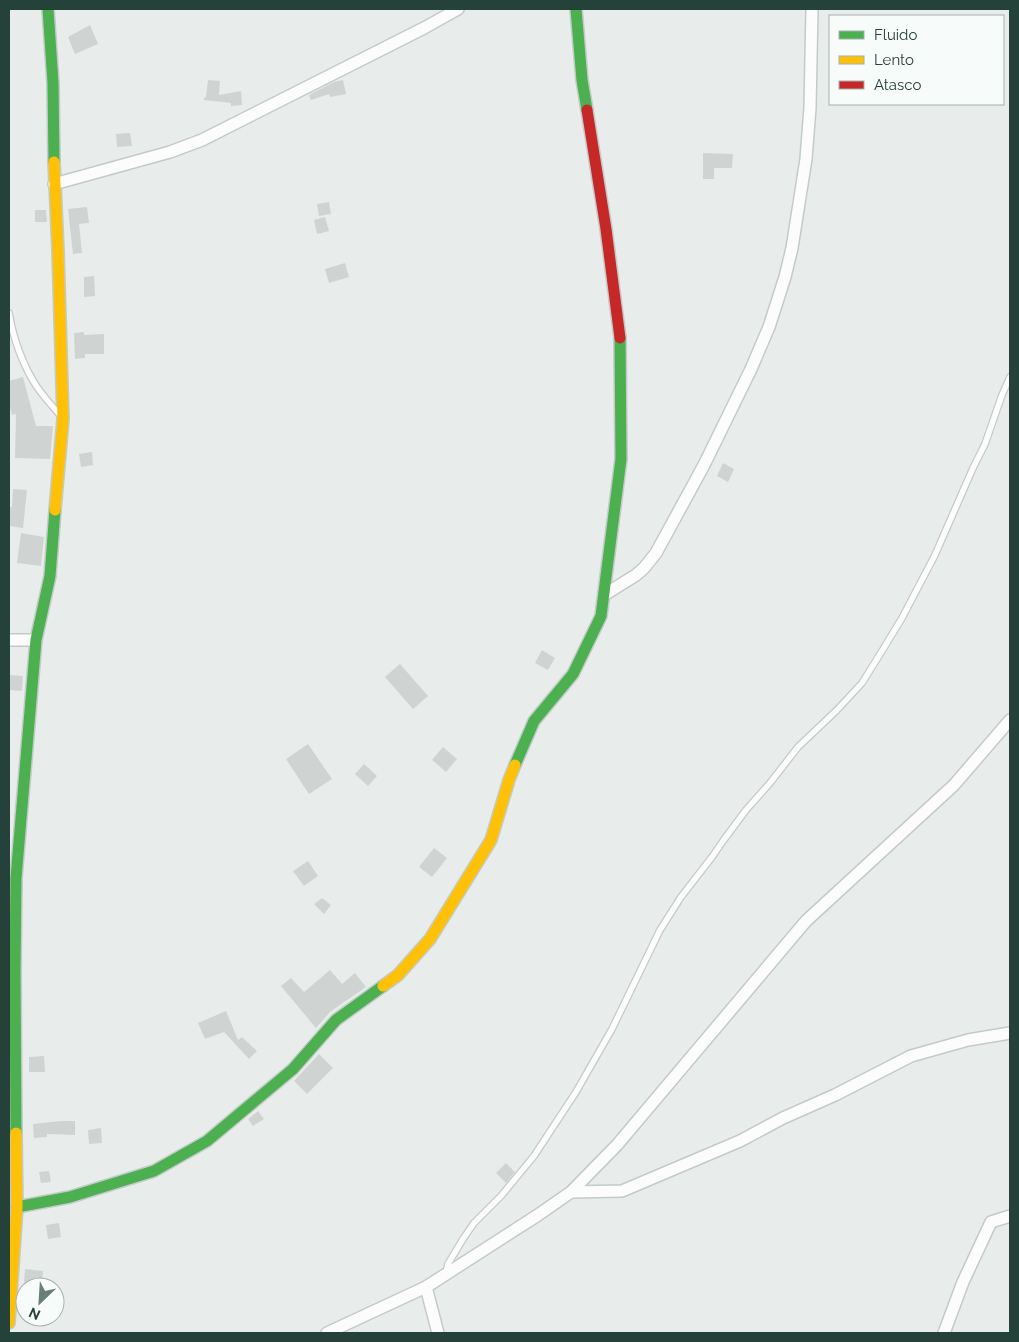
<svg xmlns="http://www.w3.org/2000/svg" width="1019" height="1342" viewBox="0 0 1019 1342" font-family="Raleway,sans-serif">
<rect width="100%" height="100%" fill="#e8edeb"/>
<g fill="#cfd4d2">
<polygon points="90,25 98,44 75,54 68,37"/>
<polygon points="208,80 220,81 219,95 241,91 242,105 231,106 231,103 204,100 204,98 206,97"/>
<polygon points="343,80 346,94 330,97 329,94 311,100 309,95 334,82"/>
<polygon points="130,133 132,146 117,147 116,134"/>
<polygon points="703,153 733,154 732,168 714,168 714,179 703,179"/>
<polygon points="329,202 331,214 319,216 317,204"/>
<polygon points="87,207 89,223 79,224 82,253 73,254 68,209"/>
<polygon points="35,210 46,210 47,222 35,222"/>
<polygon points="325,217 329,231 317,234 314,220"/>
<polygon points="345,263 349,277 329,283 325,269"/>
<polygon points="94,276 95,296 84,297 84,277"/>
<polygon points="84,332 84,335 104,334 104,354 85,354 85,358 75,359 74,333"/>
<polygon points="23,377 36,426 53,426 50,459 15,458 16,414 12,415 9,404 9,381"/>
<polygon points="92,452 93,465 81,467 79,454"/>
<polygon points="723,463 734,469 728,482 717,476"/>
<polygon points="13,489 27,490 23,528 9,526 9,518 10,507 12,507"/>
<polygon points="21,533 44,537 41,566 17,563"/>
<polygon points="542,650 555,658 548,670 535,663"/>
<polygon points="400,664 428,696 413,709 385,677"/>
<polygon points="9,675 23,676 22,691 9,690"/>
<polygon points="308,744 332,779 309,794 286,759"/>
<polygon points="443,747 457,759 446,772 432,760"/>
<polygon points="364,764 377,776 368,786 355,774"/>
<polygon points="434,848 447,858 432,877 419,867"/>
<polygon points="308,861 318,876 304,886 293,871"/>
<polygon points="322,898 331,905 324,914 314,904"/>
<polygon points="330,970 342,984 355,973 366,987 330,1012 316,1028 281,986 291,978 304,992"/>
<polygon points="226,1011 238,1040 242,1037 257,1051 249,1059 224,1032 205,1039 198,1023"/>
<polygon points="319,1054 333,1068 307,1094 294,1081"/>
<polygon points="44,1056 45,1072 29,1072 29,1057"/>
<polygon points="258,1111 264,1119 253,1126 248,1119"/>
<polygon points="60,1121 75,1121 75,1135 47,1134 47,1137 34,1138 33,1124"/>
<polygon points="101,1128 102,1143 89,1144 88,1130"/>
<polygon points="506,1163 515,1172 506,1183 496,1173"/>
<polygon points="49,1171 51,1182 41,1183 39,1172"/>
<polygon points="59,1223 61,1237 48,1239 46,1225"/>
<polygon points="25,1269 43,1271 42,1284 24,1282"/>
</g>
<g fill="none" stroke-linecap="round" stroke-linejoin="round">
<g stroke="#c5cac8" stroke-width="8">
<g id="lane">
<path d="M9,313C13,338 23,366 37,387C44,397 52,406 60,415"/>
<polyline points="446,1273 448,1264 463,1239 474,1223 501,1196 534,1156 576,1092 612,1029 660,930 681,897 712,857 723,841 746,810 770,783 798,747 837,710 862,683 882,651 902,618 935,555 973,468 985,444 1002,395 1010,377"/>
</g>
</g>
<g stroke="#c5cac8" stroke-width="14">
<g id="street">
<polyline points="54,184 170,152 202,140 424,28 458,9"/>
<polyline points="604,595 636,575 644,568 656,553 704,465 751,369 769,327 785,277 792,248 806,159 810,108 812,9"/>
<polyline points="9,640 36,640"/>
<polyline points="571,1192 622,1191 740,1141 783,1118 835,1095 911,1056 968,1040 1010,1033"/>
<polyline points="426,1287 438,1333"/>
<polyline points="327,1333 426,1287 538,1215 571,1192 617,1145 806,921 954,785 1010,720"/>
<polyline points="944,1333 963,1282 991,1222 1010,1216"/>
</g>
</g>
<g stroke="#c3cbc8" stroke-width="14">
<g id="fast">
<polyline points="48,9 53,83 54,162"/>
<polyline points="576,9 582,80 587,110"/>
<polyline points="515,765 534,721 573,674 601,616 621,459 620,338"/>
<polyline points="16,1133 15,971 16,878 36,640 50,576 55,510"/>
<polyline points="17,1207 70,1197 154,1171 207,1141 293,1069 336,1020 383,986"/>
</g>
</g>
<g stroke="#c3cbc8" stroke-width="14">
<g id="slow">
<polyline points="54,162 58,251 63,419 55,510"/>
<polyline points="383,986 398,975 430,939 491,840 509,780 515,765"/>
<polyline points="9,1323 17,1207 16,1133"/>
</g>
</g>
<g stroke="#c3cbc8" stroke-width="14">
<polyline id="jam" points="587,110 606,229 620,338"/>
</g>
<use href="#lane" stroke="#fcfcfc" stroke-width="5.5"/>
<use href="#street" stroke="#fcfcfc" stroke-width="11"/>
<use href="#fast" stroke="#4caf50" stroke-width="11"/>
<use href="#slow" stroke="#ffc107" stroke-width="11"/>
<use href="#jam" stroke="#c62828" stroke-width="11"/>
</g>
<rect width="1019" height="1342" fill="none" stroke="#24423a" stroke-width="20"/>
<rect x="829" y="15" width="175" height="90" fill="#f7fbf9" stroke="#a3b1ad"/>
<rect x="839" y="31" width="25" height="8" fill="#4caf50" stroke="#a3b1ad"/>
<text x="874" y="40" font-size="15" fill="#24423a">Fluido</text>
<rect x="839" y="56" width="25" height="8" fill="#ffc107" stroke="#a3b1ad"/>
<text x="874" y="65" font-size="15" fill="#24423a">Lento</text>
<rect x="839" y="81" width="25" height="8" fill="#c62828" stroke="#a3b1ad"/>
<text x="874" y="90" font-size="15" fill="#24423a">Atasco</text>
<g transform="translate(40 1302) rotate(205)"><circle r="24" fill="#f7fbf9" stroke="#a3b1ad"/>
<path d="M0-4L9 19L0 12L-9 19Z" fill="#697e78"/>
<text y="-8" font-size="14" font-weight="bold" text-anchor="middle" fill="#24423a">N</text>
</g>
</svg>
